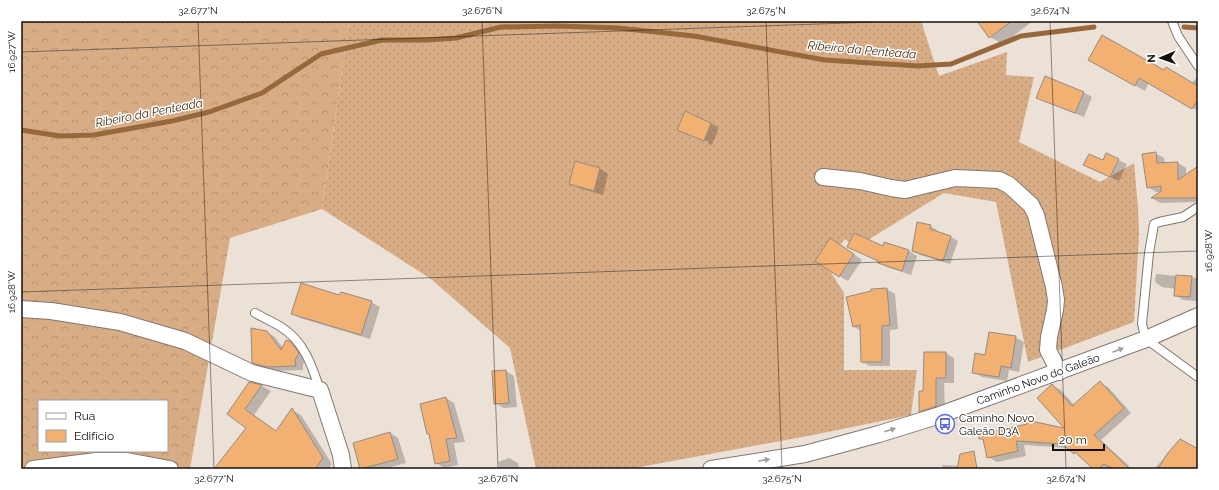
<svg xmlns="http://www.w3.org/2000/svg" width="1219" height="490" viewBox="0 0 1219 490" font-family="Raleway,sans-serif">
<defs>
<pattern id="grass-dots" width="8" height="8" patternUnits="userSpaceOnUse"><rect width="8" height="8" fill="#d8ad86"/><path d="M2 2h.1M6 6h.1" fill="none" stroke="#b89472" stroke-width="1.8" stroke-linecap="round"/></pattern>
<pattern id="forest-crowns" width="20" height="18" patternUnits="userSpaceOnUse"><rect width="20" height="18" fill="#d8ad86"/><path d="M2 6a3 3 0 1 1 6 0M12 15a3 3 0 1 1 6 0" fill="none" stroke="#b89472"/></pattern>
</defs>
<rect width="100%" height="100%" fill="#ece1d7"/>
<polygon fill="url(#grass-dots)" points="349,21 921,21 939,76 1007,52 1006,75 1034,77 1019,142 1100,182 1134,163 1138,207 1139,235 1134,322 1028,362 996,202 944,193 855,248 845,239 825,263 844,293 844,370 917,370 911,415 813,435 635,468 634,469 536,469 510,348 431,279 322,209"/>
<path fill="url(#forest-crowns)" fill-rule="evenodd" d="M21,21H349L322,209L230,238L190,469H21ZM39,401H167V451H39Z"/>
<g fill="#0003">
<polygon points="978,21 1033,21 1003,44 990,37"/>
<polygon points="1090,60 1164,71 1191,83 1198,77 1198,111 1149,82 1145,91"/>
<polygon points="1083,92 1092,97 1084,117 1046,102 1037,97"/>
<polygon points="685,113 711,123 719,128 712,145 708,144 709,142 686,133 686,134 678,130"/>
<polygon points="1155,153 1164,158 1165,164 1178,163 1186,168 1186,176 1198,168 1198,202 1160,203 1152,198 1162,192 1156,192 1148,187"/>
<polygon points="1118,160 1127,164 1119,181 1085,165"/>
<polygon points="576,162 600,169 608,174 603,195 579,188 570,183"/>
<polygon points="930,226 937,230 937,232 951,237 958,241 950,264 920,255 913,251"/>
<polygon points="839,244 862,260 848,281 839,276"/>
<polygon points="884,247 909,251 917,256 911,275 887,267 879,262"/>
<polygon points="1156,274 1198,278 1197,301 1183,300 1175,295 1176,289 1162,287 1155,282"/>
<polygon points="886,289 895,294 898,329 890,330 890,366 870,366 862,362 861,331 853,326"/>
<polygon points="340,297 371,302 380,307 370,339 300,318 292,313"/>
<polygon points="266,332 275,337 283,348 286,341 300,349 306,358 303,365 303,370 276,371 261,367 253,362"/>
<polygon points="1015,337 1024,342 1019,372 1009,370 1007,381 982,377 973,372 986,356"/>
<polygon points="946,353 954,358 954,383 944,383 945,411 928,416 920,411 924,392"/>
<polygon points="506,371 514,376 517,407 504,408 495,403"/>
<polygon points="249,383 262,386 271,391 254,415 277,432 292,410 301,415 332,464 328,469 224,469 248,427 228,413"/>
<polygon points="1100,383 1108,387 1131,413 1101,440 1129,466 1127,469 1095,469 1083,458 1068,448 1024,445 1026,456 997,462 988,457 985,441 980,438 1066,430 1053,386 1061,390 1075,406"/>
<polygon points="446,398 454,403 465,442 454,443 458,465 444,468 436,463"/>
<polygon points="390,433 398,438 406,463 384,469 361,468"/>
<polygon points="1181,440 1198,450 1198,469 1154,469"/>
<polygon points="509,458 518,463 519,469 500,469 498,462"/>
<polygon points="942,465 960,466 966,469 943,469"/>
</g>
<g fill="none" stroke-linecap="round" stroke-linejoin="round">
<g stroke="#96683c" stroke-width="5">
<polyline points="1184,27 1198,28"/>
<polyline points="21,130 60,136 94,135 172,121 209,112 262,93 321,54 382,40 427,40 456,38 501,27 559,26 618,28 694,36 825,60 918,66 951,64 1021,36 1094,27"/>
</g>
</g>
<g fill="#f2b172" stroke="#958b82">
<polygon points="977,21 1012,21 989,38"/>
<polygon points="1102,35 1164,70 1166,67 1198,86 1198,99 1192,109 1139,78 1135,86 1088,60"/>
<polygon points="1045,76 1084,92 1075,113 1036,98"/>
<polygon points="685,111 711,123 704,141 677,130"/>
<polygon points="1156,152 1157,163 1178,162 1178,180 1198,166 1198,198 1151,198 1161,191 1161,186 1147,188 1142,154"/>
<polygon points="1106,153 1119,159 1110,177 1083,165 1089,154 1103,160"/>
<polygon points="575,161 600,168 594,191 569,184"/>
<polygon points="917,222 931,225 930,229 951,236 943,261 912,251"/>
<polygon points="854,233 883,246 884,242 909,250 902,271 878,263 878,261 847,247"/>
<polygon points="830,238 854,254 839,277 815,261"/>
<polygon points="1176,275 1192,276 1190,297 1174,296"/>
<polygon points="301,283 339,295 341,292 372,301 361,335 291,314"/>
<polygon points="887,288 890,325 882,326 882,362 861,362 860,325 853,327 846,297 871,291 871,289"/>
<polygon points="251,328 267,331 281,350 286,340 291,342 299,353 295,360 296,366 267,367 252,363"/>
<polygon points="989,332 1016,336 1011,368 1001,366 999,377 972,373 975,353 985,355"/>
<polygon points="924,352 946,352 946,378 936,378 936,406 919,412 919,391 923,391"/>
<polygon points="506,370 509,403 494,404 492,371"/>
<polygon points="1100,381 1124,408 1094,435 1130,469 1115,469 1103,464 1099,469 1093,469 1075,452 1074,454 1062,444 1016,441 1018,451 987,458 983,439 979,439 978,435 1027,424 1026,420 1064,428 1037,398 1052,384 1072,406"/>
<polygon points="249,382 262,385 245,409 276,431 292,408 323,458 315,469 214,469 246,428 227,414"/>
<polygon points="446,397 457,438 446,439 450,461 435,464 429,434 427,434 420,404"/>
<polygon points="390,432 398,459 360,469 353,443"/>
<polygon points="1180,439 1198,449 1198,469 1158,469 1167,454"/>
<polygon points="974,451 977,469 957,469 960,454"/>
</g>
<g fill="none" stroke-linecap="round" stroke-linejoin="round">
<g stroke="#81776e" stroke-width="10">
<g id="lane">
<polyline points="1172,21 1178,36 1198,66"/>
<polyline points="1198,207 1183,217 1159,222 1154,224 1149,253 1142,324 1146,339 1198,377"/>
<path d="M255,313C264,318 273,322 281,327C304,341 312,366 320,390"/>
</g>
</g>
<g stroke="#81776e" stroke-width="18">
<g id="street">
<polyline points="823,177 860,181 891,188 905,190 955,178 999,180 1009,185 1031,205 1036,215 1054,287 1056,300 1055,310 1049,337 1048,350 1059,372"/>
<polyline points="21,309 51,311 120,322 185,341 252,373 320,390 341,455 343,469"/>
<polyline points="33,469 96,461 127,461 170,469"/>
<polyline points="711,469 805,454 879,434 937,416 1146,339 1198,316"/>
</g>
</g>
<use href="#lane" stroke="#fff" stroke-width="8"/>
<use href="#street" stroke="#fff" stroke-width="16"/>
</g>
<defs><path id="oneway-solid" d="M-6-.8H1V-3.2L6.5 0L1 3.2V.8H-6Z"/></defs>
<g fill="#a1a09e">
<use href="#oneway-solid" transform="translate(1118 350) rotate(-21)"/>
<use href="#oneway-solid" transform="translate(890 430) rotate(-18)"/>
<use href="#oneway-solid" transform="translate(764 460) rotate(-9)"/>
</g>
<path fill="none" stroke="#14110d" stroke-width="1" stroke-opacity="0.45" d="M198,21L214,469M482,21L498,469M766,21L782,469M1050,21L1066,469M21,52L904,21M21,292L1198,251"/>
<defs>
<g id="bus-ring" transform="scale(1)"><circle r="9.5" fill="#fff" stroke="#5f6ce4" stroke-width="1.5"/><path d="M-5-6H5V4H4V6H2V4H-2V6H-4V4H-5ZM-3.5-4V0h7V-4ZM-3.5 1.2v1.5H-2V1.2ZM2 1.2v1.5H3.5V1.2Z" fill="#5f6ce4"/></g>
</defs>
<g fill-rule="evenodd">
<use href="#bus-ring" x="945" y="424"/>
</g>
<g text-anchor="middle" stroke-width="3" stroke-linejoin="round" paint-order="stroke">
<g font-size="11" fill="#14110d" stroke="#fff">
<text transform="translate(1038 379) rotate(-20)" y="4">Caminho Novo do Galeão</text>
</g>
<g font-size="11" fill="#14110d" stroke="#fff" text-anchor="start">
<text x="959" y="422">Caminho Novo<tspan x="959" dy="13">Galeão D3A</tspan></text>
</g>
<g font-size="12" font-style="italic" fill="#472d12" stroke="#fff">
<text transform="translate(862 50) rotate(5)" y="4">Ribeiro da Penteada</text>
<text transform="translate(149 113) rotate(-11)" y="4">Ribeiro da Penteada</text>
</g>
</g>
<rect width="1219" height="490" fill="none" stroke="#ffffff" stroke-width="44"/>
<rect x="38" y="400" width="130" height="52" fill="#ffffff" stroke="#a1a09e"/>
<rect x="46" y="413" width="20" height="6" fill="#ffffff" stroke="#a1a09e"/>
<text x="74" y="420" font-size="12" fill="#14110d">Rua</text>
<rect x="46" y="430" width="20" height="12" fill="#f2b172" stroke="#a1a09e"/>
<text x="74" y="440" font-size="12" fill="#14110d">Edifício</text>
<g transform="translate(1161 58) rotate(268)" stroke="#ffffff" stroke-width="3" paint-order="stroke">
<path d="M0-3L7 15L0 10L-7 15Z" fill="#14110d"/>
<text y="-6" font-size="11" font-weight="bold" text-anchor="middle" fill="#14110d">N</text>
</g>
<path d="M1053 444v6h51v-6" fill="none" stroke="#14110d" stroke-width="2"/>
<text x="1059" y="444" font-size="12" fill="#14110d" stroke="#ffffff" stroke-width="3" paint-order="stroke">20 m</text>
<rect x="22" y="22" width="1175" height="446" fill="none" stroke="#14110d" stroke-width="1.5"/>
<g font-size="10" text-anchor="middle" fill="#14110d">
<text x="198" y="14">32.677°N</text>
<text x="482" y="14">32.676°N</text>
<text x="766" y="14">32.675°N</text>
<text x="1050" y="14">32.674°N</text>
<text transform="translate(11 52) rotate(-90)" y="4">16.927°W</text>
<text transform="translate(1208 251) rotate(-90)" y="4">16.928°W</text>
<text transform="translate(11 292) rotate(-90)" y="4">16.928°W</text>
<text x="214" y="482">32.677°N</text>
<text x="498" y="482">32.676°N</text>
<text x="782" y="482">32.675°N</text>
<text x="1066" y="482">32.674°N</text>
</g>
</svg>
